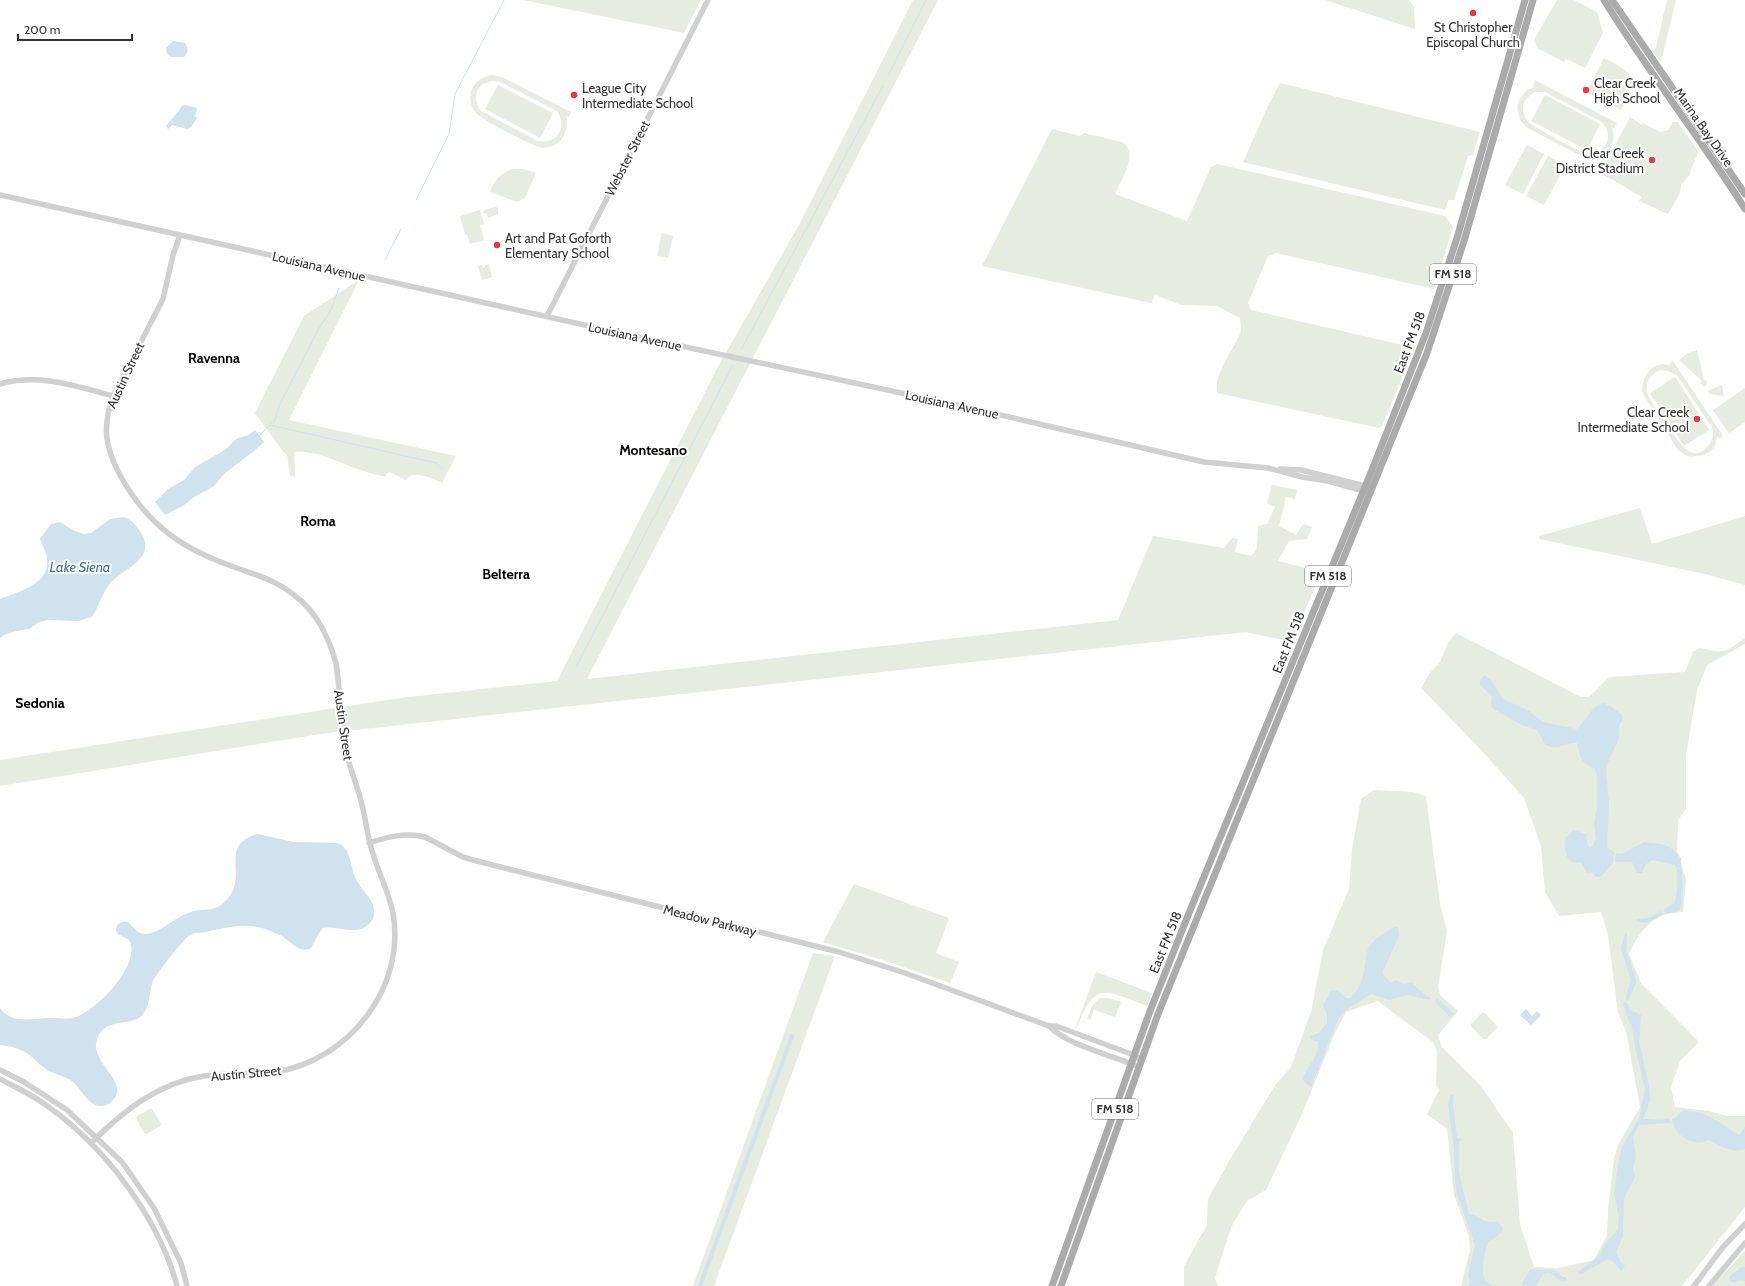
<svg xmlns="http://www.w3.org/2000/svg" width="1745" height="1286" viewBox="0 0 1745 1286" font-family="Cabin,sans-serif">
<rect width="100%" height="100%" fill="#fff"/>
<g fill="#e6ecdf" fill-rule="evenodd">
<polygon points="523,0 701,0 684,33"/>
<polygon points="913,0 938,0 587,679 1118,620 1153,536 1224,548 1232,538 1238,539 1235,552 1251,556 1257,548 1258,526 1267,524 1275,507 1267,503 1272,485 1297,490 1295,499 1286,497 1279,526 1296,535 1303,524 1312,527 1307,539 1289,541 1278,561 1321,572 1292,642 1246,632 327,733 0,786 0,760 400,698 557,681 720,363 799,225"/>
<polygon points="1325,0 1409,0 1414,7 1415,29"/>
<polygon points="1557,0 1574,0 1597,12 1603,33 1585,68 1566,59 1564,62 1537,48 1534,40"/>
<polygon points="1667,0 1676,0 1661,62 1653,52 1656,48"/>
<path d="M1604,58C1637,74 1638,79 1621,110L1589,94L1588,90Z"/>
<path d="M492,75L502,77L571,112L569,117L566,116C570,132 559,151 540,147C530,145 480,119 475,112C470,105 469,96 472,89C476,81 483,76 492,75ZM493,81L500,82L557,111C568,126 557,146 538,141L481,111C471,99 476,82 493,81Z"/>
<path d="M1535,80L1617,123L1614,128L1612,127C1618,148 1603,162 1583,157L1526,127L1520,120L1517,107L1520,98L1527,90L1535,87L1533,86ZM1535,92H1545L1602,122C1607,128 1610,134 1607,142C1604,149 1597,154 1590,154C1580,153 1537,129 1528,122C1519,111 1522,99 1535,92Z"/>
<polygon points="1280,83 1480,132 1473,155 1468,156 1454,200 1448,200 1445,210 1243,162 1268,106"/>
<polygon points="498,85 553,113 540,138 485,109"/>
<polygon points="1545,95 1600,124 1587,150 1531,121"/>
<polygon points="1630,117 1642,125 1643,123 1660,132 1668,130 1673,122 1678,122 1697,150 1698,153 1690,172 1691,173 1681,185 1680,193 1668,214 1639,201 1642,197 1604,175 1603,168"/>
<path d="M1052,129L1080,136L1084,133L1122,142C1140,153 1121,180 1115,194L1187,221L1211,167L1217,164L1445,216L1453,227L1434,289L1276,253L1268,256L1248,303L1251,310L1403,345L1412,340L1416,344L1382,426L1379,428L1217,393C1214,371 1234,351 1241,331C1242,327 1240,322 1240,318L1217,306L1181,305L1155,295L1151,303L982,266Z"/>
<polygon points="1527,145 1544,154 1523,194 1505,185"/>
<polygon points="1548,156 1566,165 1544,205 1526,196"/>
<path d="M512,169H524L536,173L525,198L517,202L490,192C494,180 500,174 512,169Z"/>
<polygon points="495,207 498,208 498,214 488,218 487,214 483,213 484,210"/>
<polygon points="480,210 484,224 480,225 484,240 470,244 467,234 465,235 460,216"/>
<polygon points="662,233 673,236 668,258 657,256"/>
<polygon points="489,264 492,277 482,280 478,266 482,265 483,268 485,267 485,265"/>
<path d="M359,280L289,420L456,456L442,483C433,479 414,469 405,480L390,472L387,473L385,477C375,474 365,472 355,468C335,461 317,450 294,452L295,476H290L287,454H285L255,413L304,316Z"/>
<polygon points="1697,350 1704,380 1706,380 1707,384 1706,386 1703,386 1700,383 1702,381 1679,360 1688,353"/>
<path d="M1673,361L1723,436L1720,439L1717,436L1715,446L1711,451L1704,455L1690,457L1684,454L1678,450L1642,392C1641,378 1653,358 1670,366L1669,364ZM1661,370L1667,371L1677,375L1712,427C1714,435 1713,442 1707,447C1704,451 1698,454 1693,453C1680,450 1656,408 1648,396C1644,384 1649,374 1661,370Z"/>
<polygon points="1675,377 1709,430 1684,446 1650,393"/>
<polygon points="1722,385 1724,396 1709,394 1708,391"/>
<polygon points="1745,388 1745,422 1729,433 1713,410"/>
<polygon points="1640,508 1652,544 1745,516 1745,585 1705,574 1539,539 1539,536"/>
<path d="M1456,633L1581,697H1589L1609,677L1685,672L1693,652L1700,648C1725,654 1725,652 1745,638V644L1707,665L1697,690L1686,755V809L1678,820L1677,851L1686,879L1683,912C1677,913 1670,913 1664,915C1647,921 1636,938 1629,954L1641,983L1699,1042L1680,1061L1671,1087L1675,1107L1708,1111L1728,1116H1745V1207L1682,1286H1461L1470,1251L1469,1236L1454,1195L1447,1129L1427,1114L1439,1090L1436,1086L1437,1051L1433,1042L1378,1001L1346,1012L1335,1033L1302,1114L1266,1190L1247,1201L1231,1227L1215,1278L1218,1286H1184V1266L1207,1225L1208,1199L1232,1156L1276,1084L1291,1067L1311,1012L1323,950L1349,889L1352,850L1361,799L1374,790L1413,792L1426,796L1440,904L1447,931L1438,986L1440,995L1458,1011L1438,1035L1441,1046L1481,1086L1513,1133L1520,1224L1534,1267L1558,1268L1594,1260L1607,1236L1608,1210L1614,1158L1619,1143L1640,1107L1626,1031L1618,1013L1608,935L1601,912L1559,916L1545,892L1541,846L1524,798L1481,750L1421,688L1429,674L1440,662L1448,643Z"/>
<polygon points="854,884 949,918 936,953 959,962 950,983 883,960 823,942"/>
<polygon points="813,953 835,956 714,1286 693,1286"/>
<path d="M1096,972L1152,993L1147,1006C1103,990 1096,980 1076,1029H1075Z"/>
<polygon points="1100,998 1109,998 1121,1002 1115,1017 1094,1010 1090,1020 1087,1019 1093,1004"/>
<polygon points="1482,1013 1485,1013 1497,1026 1497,1028 1486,1039 1483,1039 1471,1026 1471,1024"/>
<polygon points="150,1109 152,1109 161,1124 160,1126 147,1134 144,1133 136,1118 137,1116"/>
<polygon points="1745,1251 1745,1286 1712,1286"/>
</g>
<g fill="#cfe2ee">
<path d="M173,41L185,43C189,49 188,52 184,57H171L167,53L166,48Z"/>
<path d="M185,105L197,108L195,116L197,118L191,127L188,129L172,125L168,129L166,126C171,119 177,114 182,106Z"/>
<polygon points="255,430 264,442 255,450 225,473 213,487 194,497 183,506 165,515 155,502 168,489 184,480 195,467 225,450 236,439 248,435"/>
<path d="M123,517C133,520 135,524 141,533C157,558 125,568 111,582C103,591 99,606 92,617L78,621L48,620L39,622L29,629L16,631L4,635L0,638V599C18,592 50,584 47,560C47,553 42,545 40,539L51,524L60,522L73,530L83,534L91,533L110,519Z"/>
<path d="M1484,675L1492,681L1503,699L1529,711L1543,722L1577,729L1594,708L1603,703L1612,707L1623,716L1622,721L1619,725V738L1606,767L1609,806L1607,847L1614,852L1613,863L1601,877H1596L1591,872L1587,873L1581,862C1565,866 1565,850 1565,838L1567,836H1569L1573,830L1586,834L1588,846L1591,848L1596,839L1594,822L1597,808V776L1595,769C1581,763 1580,758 1577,743H1572L1557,747H1550L1545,744L1537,730L1522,725L1495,710L1491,706L1492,696L1480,685V681Z"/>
<path d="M258,834L294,842L337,843C351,847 350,865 355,877C359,888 371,896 374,908C375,915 373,921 368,925C355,936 337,925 323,928L319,933L311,948C300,954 291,942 282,936C278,934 273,932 268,930C247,922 228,927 206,932C201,933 196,932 191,934C185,937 154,976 152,983C149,993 150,1004 144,1013C134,1029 102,1014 96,1043C93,1064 128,1082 114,1099C111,1103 106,1106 101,1106C88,1106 81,1088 72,1081C64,1076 55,1074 47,1070C41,1066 37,1061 31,1056C22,1049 11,1046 0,1045V1008C12,1025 34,1018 51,1018C59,1018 68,1020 76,1017C96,1011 143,963 129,940L118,934L116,931C116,923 122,921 128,922C134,927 137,934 145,934C156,935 175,918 186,914C204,905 216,917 231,894C245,871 220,844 258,834Z"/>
<path d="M1644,842C1664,845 1667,842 1681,858V867L1676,868L1675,865L1653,860L1646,864L1642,873H1637L1632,862H1615L1616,853L1622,854Z"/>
<path d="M1682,868C1682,878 1685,902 1680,909C1677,913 1670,913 1665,914L1664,909L1675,903L1677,888V869Z"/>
<path d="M1661,911L1663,914C1656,919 1644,926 1636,921L1637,919L1649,918Z"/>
<path d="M1396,926L1398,928L1399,935L1391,954L1382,973L1391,983L1395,980L1404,984L1411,982L1424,994L1431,998L1430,1000L1407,995L1390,1000L1371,994L1343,1012L1337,1022L1311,1087L1304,1082L1303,1078C1307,1066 1320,1056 1318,1042L1310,1039V1036L1319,1033L1327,1023V1015L1323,1005L1328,997L1330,991L1337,990L1346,998H1351C1365,982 1363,972 1367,953C1370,940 1386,932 1396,926Z"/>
<polygon points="1625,933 1627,934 1626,950 1636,979 1636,983 1628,1001 1625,999 1631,980 1621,949"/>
<polygon points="1438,999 1448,1009 1454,1013 1450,1017 1435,1002 1435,1000"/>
<path d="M1624,1002L1627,1003L1630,1010L1641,1015L1639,1043L1641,1049L1649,1086L1650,1100L1643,1119L1661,1120L1669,1118L1670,1123L1639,1125L1633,1137L1636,1157L1633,1169L1635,1177L1624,1198L1623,1236L1616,1252L1621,1263L1625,1265L1621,1271C1616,1266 1614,1259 1606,1260L1580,1275L1578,1273V1272L1599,1256L1606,1242L1616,1232L1618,1228L1619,1217L1614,1194L1619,1159L1623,1145L1639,1118L1645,1090L1635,1046L1633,1032L1623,1005Z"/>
<polygon points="1526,1009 1532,1016 1537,1011 1541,1015 1531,1025 1520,1015"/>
<path d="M1451,1094L1454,1095L1453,1104L1457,1138L1462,1139L1459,1142V1173L1469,1214C1483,1216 1481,1225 1498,1221L1503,1228C1502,1235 1493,1237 1488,1243C1485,1248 1481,1272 1484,1278C1485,1282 1489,1283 1493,1286H1468L1470,1282L1468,1276L1475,1245L1457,1195L1455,1180L1454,1149L1448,1104Z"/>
<path d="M1686,1110C1709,1113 1720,1123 1739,1135L1745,1127V1149C1731,1154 1721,1146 1709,1140C1693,1148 1674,1135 1672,1119C1678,1118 1678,1112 1686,1110Z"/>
<polygon points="1742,1267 1745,1267 1745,1281 1740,1280 1733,1283 1729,1280 1730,1276"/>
<path d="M1531,1269L1539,1270L1553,1269L1563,1277H1566L1567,1280L1563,1282C1549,1274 1547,1265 1536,1286H1523L1522,1283Z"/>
</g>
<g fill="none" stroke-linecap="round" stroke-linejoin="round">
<g stroke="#cfe2ee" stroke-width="1">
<polyline points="888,76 926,0"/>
<polyline points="416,200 449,134 455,94 504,0"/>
<polyline points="385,260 401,229"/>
<polyline points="741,350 883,86"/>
<polyline points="270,425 436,463 441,468"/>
<polyline points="259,436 275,420 279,406 318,330 331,310 339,288"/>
<polyline points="576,667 733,365"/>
</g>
<polyline stroke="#cfe2ee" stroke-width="4" points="700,1286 792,1036"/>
<g stroke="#d0d0d0" stroke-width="5.5">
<polyline points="0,195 634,336 953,404 1204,462 1268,468 1302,477 1328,481 1367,492"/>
<polyline points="547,316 708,0"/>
<path d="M0,384C38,373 76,386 113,396"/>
<polyline points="1280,469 1301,470 1369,487"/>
<path d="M369,843C387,837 406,832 425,837L463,857L473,860L839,952L905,973L1049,1026H1056L1134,1055L1141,1060"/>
<path d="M1049,1026C1068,1046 1113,1055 1139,1067"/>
<polyline points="0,1070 24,1082 67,1110 122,1162 154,1208 181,1263 187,1286"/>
<path d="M0,1079C17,1088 35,1096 50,1108C106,1148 159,1219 177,1286"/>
<path d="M91,1143C123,1111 158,1083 204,1076C228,1073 252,1075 276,1072C349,1060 406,988 393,913C389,893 379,874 373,854C367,837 366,819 361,801C358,788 352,775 349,762C340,730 341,696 336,663C328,636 317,612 294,595C276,580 256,575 234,567C182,549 148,525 121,477C105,448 102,427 113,396L163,299L173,255L180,235"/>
<polyline points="1694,1286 1723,1247 1745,1224"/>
<polyline points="1709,1286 1745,1243"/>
</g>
<g stroke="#ababab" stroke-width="7">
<path d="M1604,0C1648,72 1700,137 1745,209"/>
<polyline points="1612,0 1745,194"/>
<polyline points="1052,1286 1150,1011 1189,913 1372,470 1426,333 1457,238 1525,0"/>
<polyline points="1061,1286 1158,1014 1427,353 1464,241 1533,0"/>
</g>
</g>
<g fill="#e63946" stroke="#fff" stroke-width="1.5">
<circle cx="1473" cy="13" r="4"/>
<circle cx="1586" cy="90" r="4"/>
<circle cx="574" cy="95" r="4"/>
<circle cx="1652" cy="160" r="4"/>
<circle cx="497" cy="245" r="4"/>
<circle cx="1697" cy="419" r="4"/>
</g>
<g text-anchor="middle" stroke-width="4" stroke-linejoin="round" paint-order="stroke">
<g fill="#fff" stroke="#707070" stroke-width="1">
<rect x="1430" y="264" width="46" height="20" rx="3"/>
<rect x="1305" y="566" width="46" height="20" rx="3"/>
<rect x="1092" y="1099" width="46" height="20" rx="3"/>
</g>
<g font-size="12" font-weight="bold" fill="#333">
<text x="1453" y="278">FM 518</text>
<text x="1328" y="580">FM 518</text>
<text x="1115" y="1113">FM 518</text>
</g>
<g font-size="13" fill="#333" stroke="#fff" text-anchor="start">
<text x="1473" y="32" text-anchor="middle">St Christopher<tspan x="1473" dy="15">Episcopal Church</tspan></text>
<text x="1594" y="88">Clear Creek<tspan x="1594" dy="15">High School</tspan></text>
<text x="582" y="93">League City<tspan x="582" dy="15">Intermediate School</tspan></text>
<text x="1644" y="158" text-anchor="end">Clear Creek<tspan x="1644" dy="15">District Stadium</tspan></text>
<text x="505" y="243">Art and Pat Goforth<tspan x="505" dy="15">Elementary School</tspan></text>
<text x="1689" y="417" text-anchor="end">Clear Creek<tspan x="1689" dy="15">Intermediate School</tspan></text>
</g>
<g font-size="13" fill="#333" stroke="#fff">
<text transform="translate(1704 127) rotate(55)" y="5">Marina Bay Drive</text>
<text transform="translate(627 158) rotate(-63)" y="5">Webster Street</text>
<text transform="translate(319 266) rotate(13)" y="5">Louisiana Avenue</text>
<text transform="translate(635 336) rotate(12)" y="5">Louisiana Avenue</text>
<text transform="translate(1409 342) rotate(-69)" y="5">East FM 518</text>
<text transform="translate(125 375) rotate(-65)" y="5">Austin Street</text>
<text transform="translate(952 404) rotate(12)" y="5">Louisiana Avenue</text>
<text transform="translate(1288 642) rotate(-68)" y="5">East FM 518</text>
<text transform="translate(344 725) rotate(82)" y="5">Austin Street</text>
<text transform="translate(710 920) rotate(14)" y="5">Meadow Parkway</text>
<text transform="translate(1165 942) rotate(-68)" y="5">East FM 518</text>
<text transform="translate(246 1073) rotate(-5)" y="5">Austin Street</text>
</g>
<g font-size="14" font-weight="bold" fill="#000" stroke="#fff">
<text x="214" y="363">Ravenna</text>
<text x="653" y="455">Montesano</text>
<text x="318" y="526">Roma</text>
<text x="506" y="579">Belterra</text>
<text x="40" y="708">Sedonia</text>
</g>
<g font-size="14" font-style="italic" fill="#3f7597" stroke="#fff">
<text x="80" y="572">Lake Siena</text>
</g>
</g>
<path d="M18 34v6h114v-6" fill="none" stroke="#333333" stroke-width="2"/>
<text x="24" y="34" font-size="12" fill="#333333" stroke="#ffffff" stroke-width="3" paint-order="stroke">200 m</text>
</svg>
